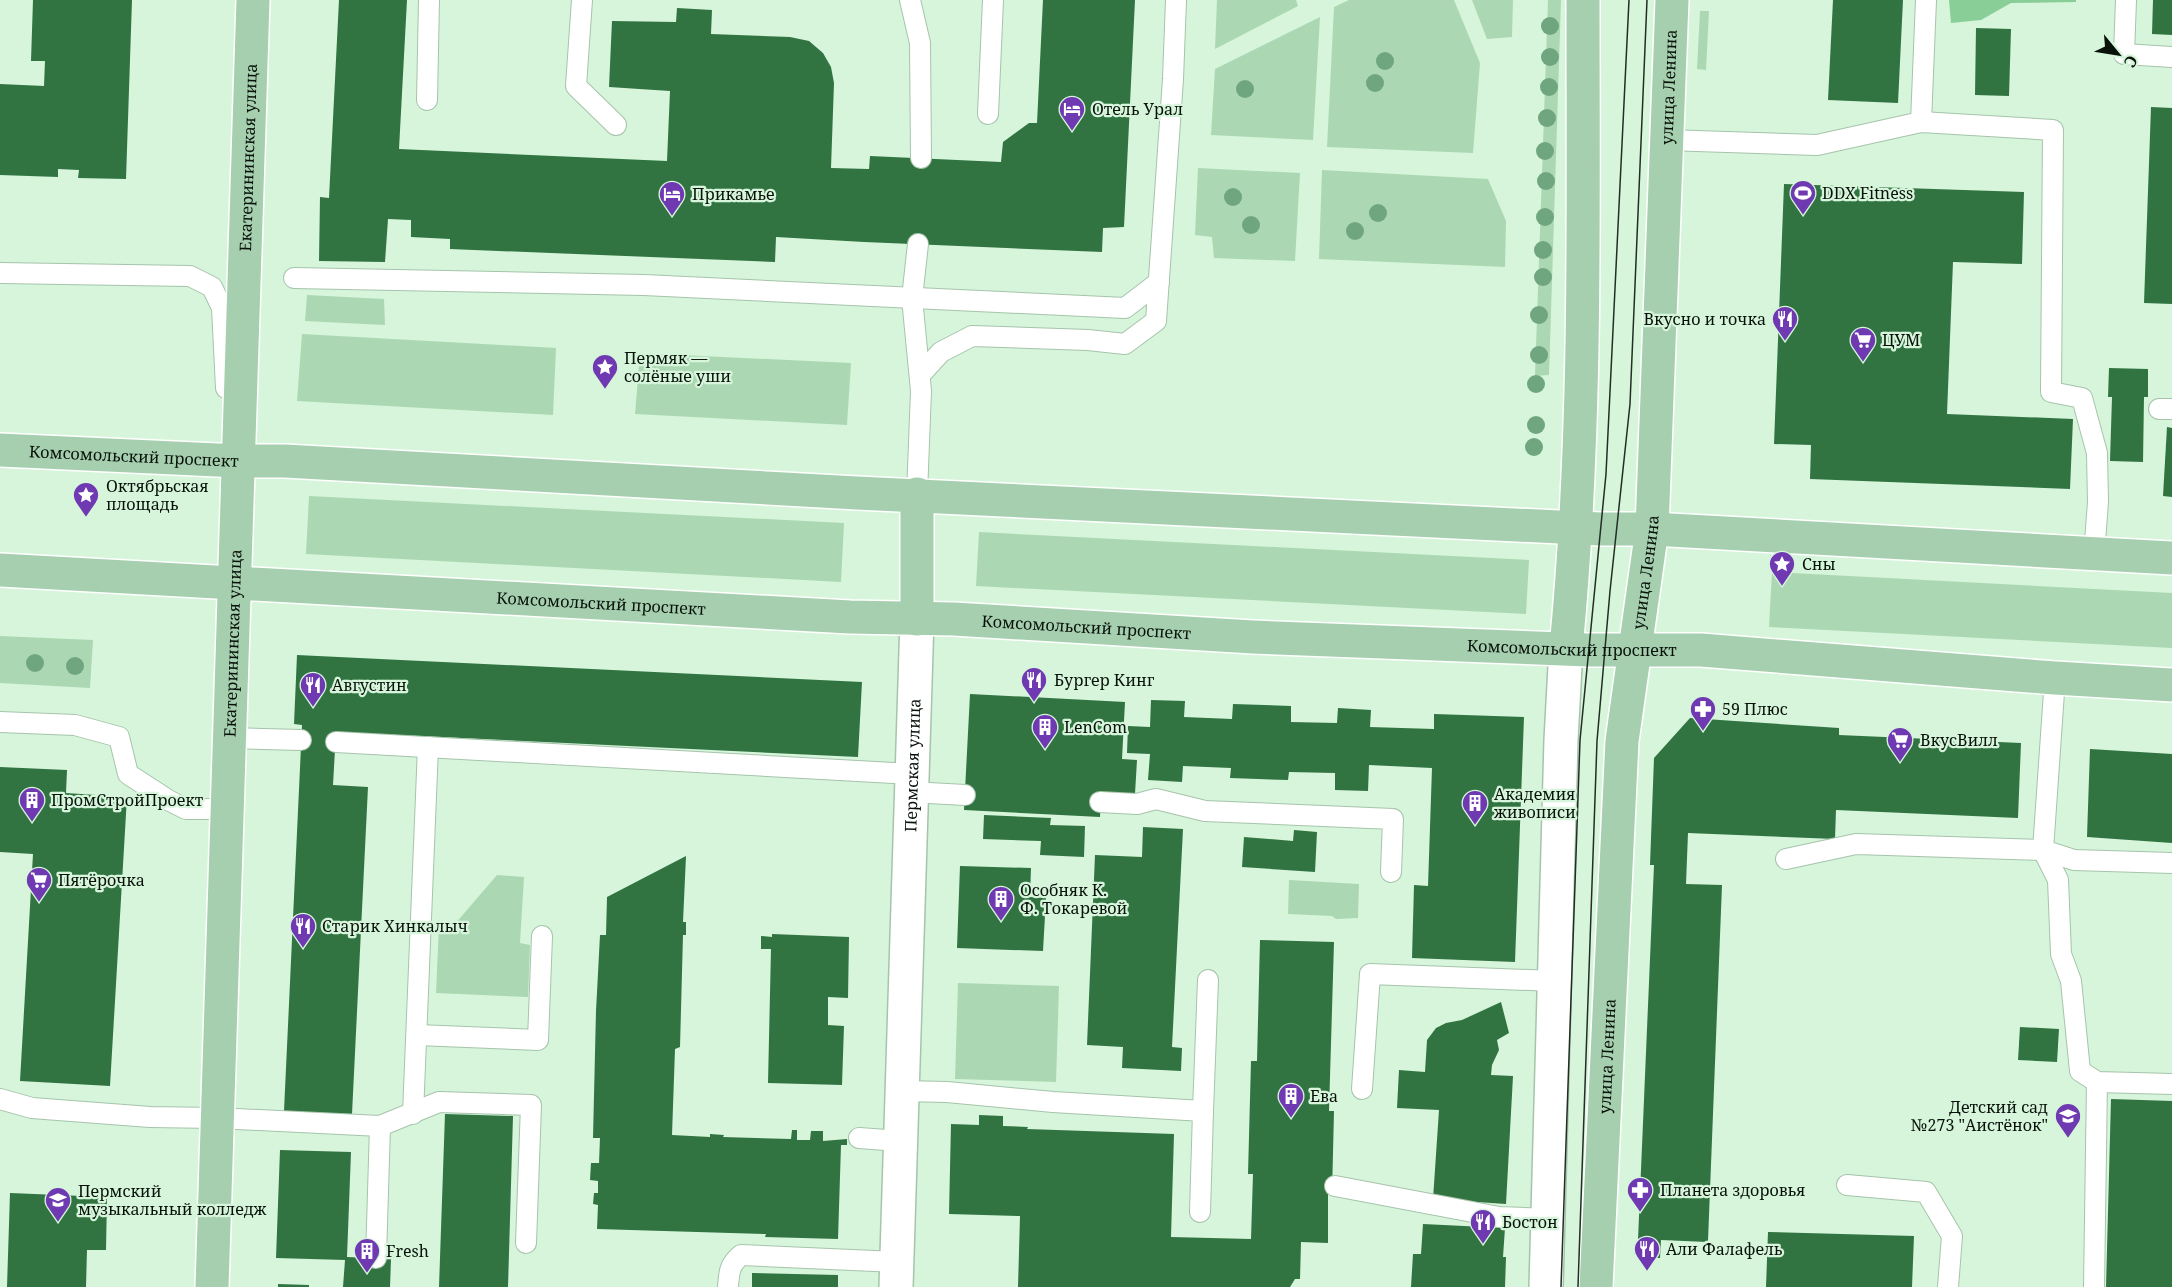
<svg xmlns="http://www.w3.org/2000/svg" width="2172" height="1287" viewBox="0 0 2172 1287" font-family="'Noto Serif',serif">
<rect width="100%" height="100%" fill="#d6f5db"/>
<g fill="#abd8b2">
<polygon points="1217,0 1296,0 1298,6 1215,49"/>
<polygon points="1349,0 1454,0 1480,63 1473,153 1327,147 1334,7"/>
<polygon points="1472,0 1513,0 1512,37 1487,39"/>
<polygon points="1548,0 1561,0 1549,375 1535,376"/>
<polygon points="1700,11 1709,11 1706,70 1697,69"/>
<polygon points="1320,17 1313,140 1211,135 1215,69"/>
<polygon points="1198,168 1300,173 1295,261 1214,258 1212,237 1195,235"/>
<polygon points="1322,170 1488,179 1506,221 1505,267 1319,259"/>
<polygon points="307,295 384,299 385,325 305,321"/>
<polygon points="302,334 556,348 553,415 297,401"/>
<polygon points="640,353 851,363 847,425 635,414"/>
<polygon points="309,496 844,523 841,582 306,554"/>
<polygon points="979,532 1529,560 1526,614 976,586"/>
<polygon points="1772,572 2172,593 2172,648 1769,627"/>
<polygon points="0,636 93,640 90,688 0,683"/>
<polygon points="497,875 524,877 520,943 530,945 528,997 436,993 439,925 454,925"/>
<polygon points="1289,880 1359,884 1358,918 1336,919 1332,916 1288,914"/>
<polygon points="958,983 1059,986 1056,1082 955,1079"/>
</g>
<polygon fill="#89ce97" points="1949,0 2076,0 2076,2 2011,3 1981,20 1951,23"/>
<g fill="#317442">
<polygon points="33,0 132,0 126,179 78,178 79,170 58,169 58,177 0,175 0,84 44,86 45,61 31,61"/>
<polygon points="339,0 407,0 399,149 667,161 670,91 609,87 612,21 676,22 677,8 712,10 711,34 790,37 809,41 823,53 831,67 834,83 831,168 869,169 870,156 1001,162 1003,142 1029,123 1037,123 1043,0 1135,0 1124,227 1103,228 1102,252 864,242 776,237 775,262 450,249 450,239 411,237 411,220 388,219 385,262 319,261 320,197 329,198"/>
<polygon points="1833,0 1903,0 1898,103 1828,100"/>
<polygon points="2153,0 2172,0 2172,35 2152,34"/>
<polygon points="1976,28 2011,29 2009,96 1975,95"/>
<polygon points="2151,107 2172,108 2172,304 2144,303"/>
<polygon points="1784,184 2024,192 2022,264 1953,262 1947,414 2073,419 2070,489 1810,479 1811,445 1774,444"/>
<polygon points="2109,368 2148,369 2148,397 2144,397 2143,462 2110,461 2112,397 2108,397"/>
<polygon points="2167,427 2172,428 2172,497 2163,496"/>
<polygon points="297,655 862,682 858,757 336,732 333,785 368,787 352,1114 284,1111 302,725 294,724"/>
<polygon points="970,694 1125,702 1122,759 1137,760 1135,794 1101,792 1100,817 964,810"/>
<polygon points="1151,700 1185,701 1184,717 1232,719 1233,704 1291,706 1291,722 1337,723 1338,708 1371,710 1370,727 1434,729 1434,714 1524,717 1515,962 1412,958 1414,885 1428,886 1432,768 1369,765 1368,791 1335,790 1335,773 1289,772 1288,780 1230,778 1231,768 1183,766 1182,782 1148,780 1150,754 1127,753 1128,726 1150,727"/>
<polygon points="1690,718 1839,728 1839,735 2021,743 2018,818 1836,810 1835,839 1688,833 1686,884 1722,885 1708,1241 1707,1242 1661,1240 1660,1258 1646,1258 1646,1240 1638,1240 1654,865 1650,865 1654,758"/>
<polygon points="2090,749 2172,754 2172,843 2087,837"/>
<polygon points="0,767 67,770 66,793 127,797 110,1086 20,1081 33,854 0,852"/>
<polygon points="984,815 1051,818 1050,825 1085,826 1084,857 1040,855 1041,841 983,839"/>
<polygon points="1143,827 1183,829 1172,1047 1182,1048 1181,1071 1122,1068 1123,1047 1087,1045 1095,855 1142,857"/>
<polygon points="1294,830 1317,832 1315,872 1242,867 1244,837 1293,841"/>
<polygon points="686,856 683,922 686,922 686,935 683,935 680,1047 675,1049 672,1135 710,1137 710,1134 724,1135 723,1137 791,1139 792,1130 797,1130 797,1140 810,1140 811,1131 823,1131 823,1141 847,1139 847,1145 841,1145 838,1239 765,1237 766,1234 597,1229 598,1205 593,1204 594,1193 598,1193 598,1181 590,1180 591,1163 599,1163 600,1138 593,1138 596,1011 600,935 606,935 607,897"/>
<polygon points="960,866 1031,868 1030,897 1046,898 1043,951 957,948"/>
<polygon points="772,934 849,937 848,998 828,997 828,1025 844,1026 842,1085 768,1083 771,949 761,949 761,936 772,937"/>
<polygon points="1260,940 1334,942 1329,1111 1334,1111 1332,1194 1328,1194 1328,1243 1301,1242 1300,1279 1295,1279 1290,1287 1018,1287 1020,1216 949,1214 951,1124 979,1125 979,1115 1003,1116 1003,1126 1028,1127 1027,1129 1174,1134 1171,1237 1251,1239 1253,1174 1248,1174 1251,1061 1257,1061"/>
<polygon points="1501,1002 1509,1033 1497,1040 1499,1050 1492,1065 1491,1075 1513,1076 1506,1204 1433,1199 1439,1110 1397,1108 1399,1070 1425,1072 1427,1040 1436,1028 1446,1023 1462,1020"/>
<polygon points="2020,1027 2059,1029 2057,1062 2018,1060"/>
<polygon points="2111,1099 2172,1101 2172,1287 2106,1287"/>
<polygon points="445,1114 513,1116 508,1287 439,1287"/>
<polygon points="280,1150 351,1152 347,1257 391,1259 390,1287 343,1287 345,1260 276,1258"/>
<polygon points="10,1193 107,1197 106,1250 87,1250 86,1287 7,1287"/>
<polygon points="1423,1224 1505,1228 1503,1257 1506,1257 1505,1287 1411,1287 1413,1254 1421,1254"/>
<polygon points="1768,1232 1914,1236 1912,1287 1766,1287"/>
<polygon points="752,1273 838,1275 838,1287 752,1287"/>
<polygon points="278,1284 309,1285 309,1287 278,1287"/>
</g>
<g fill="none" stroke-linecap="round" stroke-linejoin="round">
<g stroke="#a6c4ab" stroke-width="22">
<g id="lane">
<polyline points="582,0 576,86 616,125"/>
<polyline points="910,0 920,43 921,158"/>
<polyline points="2126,0 2124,54 2172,57"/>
<polyline points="427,100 429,0"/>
<polyline points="988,114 993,0"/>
<polyline points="1921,122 1926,0"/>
<polyline points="1666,140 1817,145 1921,122 2053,130 2051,392 2082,398 2097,453 2098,502 2094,555"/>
<polyline points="0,273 190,276 212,287 222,308 226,388"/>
<polyline points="294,278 644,285 1125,308 1159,282"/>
<polyline points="920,375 941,352 972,336 1088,340 1125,344 1156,321 1173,79 1176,0"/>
<polyline points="2159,409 2172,409"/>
<polyline points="917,494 921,391 912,298 918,244"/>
<polyline points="2055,678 2043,850 2058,880 2061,954 2071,981 2080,1071 2097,1082 2172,1084"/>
<polyline points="0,722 75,725 119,737 128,774 168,800 186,809 227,809"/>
<polyline points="230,738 301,740"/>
<polyline points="336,742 912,774"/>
<polyline points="911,792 965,795"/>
<polyline points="1100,802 1137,804 1156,799 1205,811 1393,819 1391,872"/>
<polyline points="1786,859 1856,844 2043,850 2074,860 2172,863"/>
<polyline points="417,1035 538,1040 542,936"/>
<polyline points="1362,1089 1370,974 1554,981"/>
<polyline points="902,1091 947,1092 1053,1102 1203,1111 1208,980"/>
<polyline points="0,1099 32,1108 150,1117 217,1118 380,1126 439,1102 531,1105 526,1243"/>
<polyline points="413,1114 428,747"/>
<polyline points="859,1138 900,1141"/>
<polyline points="1847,1185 1926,1192 1952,1236 1948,1287"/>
<polyline points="1335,1186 1499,1217 1549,1219"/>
<polyline points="1200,1212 1203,1111"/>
<polyline points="376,1258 380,1126"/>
<path d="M728,1287C729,1273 729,1265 741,1255L897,1262"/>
<polyline points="2094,1287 2097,1082"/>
</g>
</g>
<g stroke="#a6c4ab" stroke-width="36">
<g id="street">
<path id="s1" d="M896,1287L917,619"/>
</g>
</g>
<g stroke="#a6c4ab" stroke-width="36">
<polyline id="secondary" points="1546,1287 1561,740 1566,648"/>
</g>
<g stroke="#fff" stroke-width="36">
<g id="primary">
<path id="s2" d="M0,450L239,461H285L857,493L1600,529H1652L2172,558"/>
<path id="s3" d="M0,570L850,617L954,619L1253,637L1588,650H1701L2055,678L2172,685"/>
<polyline points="917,619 917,494"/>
<path d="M1566,648C1587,433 1583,216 1583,0"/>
<path id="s4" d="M212,1287L253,0"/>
<path id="s5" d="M1596,1287L1622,741L1652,529L1672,0"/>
</g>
</g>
<use href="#lane" stroke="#fff" stroke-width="20"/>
<use href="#street" stroke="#fff" stroke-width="33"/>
<use href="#secondary" stroke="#fff" stroke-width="33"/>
<use href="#primary" stroke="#a6cfaf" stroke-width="33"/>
<g stroke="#222e24" stroke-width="1.5">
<polyline points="1561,1287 1580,740 1606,474 1629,0"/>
<polyline points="1578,1287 1597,741 1610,591 1630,404 1647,0"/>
</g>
</g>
<g fill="#70a67f">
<circle cx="1550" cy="26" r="9"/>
<circle cx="1550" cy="57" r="9"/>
<circle cx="1385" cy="61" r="9"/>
<circle cx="1375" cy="83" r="9"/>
<circle cx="1549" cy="87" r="9"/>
<circle cx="1245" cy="89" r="9"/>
<circle cx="1547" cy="118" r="9"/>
<circle cx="1545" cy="151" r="9"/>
<circle cx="1546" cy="181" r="9"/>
<circle cx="1233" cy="197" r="9"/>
<circle cx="1378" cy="213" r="9"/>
<circle cx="1545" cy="217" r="9"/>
<circle cx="1251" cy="225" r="9"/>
<circle cx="1355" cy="231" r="9"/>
<circle cx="1543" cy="250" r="9"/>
<circle cx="1543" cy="277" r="9"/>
<circle cx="1539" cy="315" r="9"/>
<circle cx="1539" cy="355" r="9"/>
<circle cx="1536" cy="384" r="9"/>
<circle cx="1536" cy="425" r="9"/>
<circle cx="1534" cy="447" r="9"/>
<circle cx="35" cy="663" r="9"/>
<circle cx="75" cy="666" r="9"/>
</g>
<defs>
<g id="hotel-pin" transform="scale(1.35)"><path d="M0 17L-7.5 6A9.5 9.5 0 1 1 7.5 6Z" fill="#6f3ab1" stroke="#d6f5db"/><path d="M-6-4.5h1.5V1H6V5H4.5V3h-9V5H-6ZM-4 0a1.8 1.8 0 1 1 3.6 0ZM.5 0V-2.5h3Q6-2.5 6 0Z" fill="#fff"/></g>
<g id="stadium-pin" transform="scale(1.35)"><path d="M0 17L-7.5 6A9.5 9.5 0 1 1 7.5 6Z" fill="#6f3ab1" stroke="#d6f5db"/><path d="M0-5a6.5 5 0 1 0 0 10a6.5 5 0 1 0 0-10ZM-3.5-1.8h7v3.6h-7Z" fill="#fff"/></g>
<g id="restaurant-pin" transform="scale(1.35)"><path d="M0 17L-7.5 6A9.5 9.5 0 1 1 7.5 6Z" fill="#6f3ab1" stroke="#d6f5db"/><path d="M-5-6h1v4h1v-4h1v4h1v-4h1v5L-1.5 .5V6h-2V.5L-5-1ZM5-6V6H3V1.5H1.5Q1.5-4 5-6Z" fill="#fff"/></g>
<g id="supermarket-pin" transform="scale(1.35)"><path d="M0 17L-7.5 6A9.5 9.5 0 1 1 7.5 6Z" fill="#6f3ab1" stroke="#d6f5db"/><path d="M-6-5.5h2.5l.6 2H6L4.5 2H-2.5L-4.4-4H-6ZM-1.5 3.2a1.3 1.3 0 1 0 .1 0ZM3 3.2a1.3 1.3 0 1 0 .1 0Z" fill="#fff"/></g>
<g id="sight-pin" transform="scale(1.35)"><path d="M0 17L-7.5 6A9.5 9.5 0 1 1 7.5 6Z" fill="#6f3ab1" stroke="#d6f5db"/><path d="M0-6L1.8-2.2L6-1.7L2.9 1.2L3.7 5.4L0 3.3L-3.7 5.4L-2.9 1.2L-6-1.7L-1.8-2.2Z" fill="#fff"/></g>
<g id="pharmacy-pin" transform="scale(1.35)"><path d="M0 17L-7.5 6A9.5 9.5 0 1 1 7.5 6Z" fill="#6f3ab1" stroke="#d6f5db"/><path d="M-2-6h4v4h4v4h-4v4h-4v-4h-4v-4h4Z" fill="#fff"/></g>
<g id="building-pin" transform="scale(1.35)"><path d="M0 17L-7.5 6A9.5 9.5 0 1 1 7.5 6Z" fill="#6f3ab1" stroke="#d6f5db"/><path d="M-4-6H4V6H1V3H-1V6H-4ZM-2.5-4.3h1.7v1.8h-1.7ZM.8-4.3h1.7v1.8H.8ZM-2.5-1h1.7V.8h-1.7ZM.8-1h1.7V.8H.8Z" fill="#fff"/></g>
<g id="school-pin" transform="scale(1.35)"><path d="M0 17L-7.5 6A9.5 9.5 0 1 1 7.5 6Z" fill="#6f3ab1" stroke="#d6f5db"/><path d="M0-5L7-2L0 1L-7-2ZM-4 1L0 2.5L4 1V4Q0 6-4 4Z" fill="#fff"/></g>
</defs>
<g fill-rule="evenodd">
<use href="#hotel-pin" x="1072" y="109"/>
<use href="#stadium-pin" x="1803" y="193"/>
<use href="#hotel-pin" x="672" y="194"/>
<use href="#restaurant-pin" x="1785" y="319"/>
<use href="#supermarket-pin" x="1863" y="340"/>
<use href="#sight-pin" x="605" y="367"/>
<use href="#sight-pin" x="86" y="495"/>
<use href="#sight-pin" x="1782" y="564"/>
<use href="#restaurant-pin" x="1034" y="680"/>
<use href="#restaurant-pin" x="313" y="685"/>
<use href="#pharmacy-pin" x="1703" y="709"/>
<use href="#building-pin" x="1045" y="727"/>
<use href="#supermarket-pin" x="1900" y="740"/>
<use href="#building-pin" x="32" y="800"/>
<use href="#building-pin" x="1475" y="803"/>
<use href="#supermarket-pin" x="39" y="880"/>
<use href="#building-pin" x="1001" y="899"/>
<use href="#restaurant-pin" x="303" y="926"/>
<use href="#building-pin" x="1291" y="1096"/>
<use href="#school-pin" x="2068" y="1116"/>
<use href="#pharmacy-pin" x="1640" y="1190"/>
<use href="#school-pin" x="58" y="1200"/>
<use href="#restaurant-pin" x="1483" y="1222"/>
<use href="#restaurant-pin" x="1647" y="1249"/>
<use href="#building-pin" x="367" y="1251"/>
</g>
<g text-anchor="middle" stroke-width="4.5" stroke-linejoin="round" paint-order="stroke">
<g font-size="16" fill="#08120a" stroke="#d6f5db">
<text dy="6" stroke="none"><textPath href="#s5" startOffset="1203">улица Ленина</textPath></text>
<text dy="6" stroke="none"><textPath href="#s4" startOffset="1130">Екатерининская улица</textPath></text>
<text dy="6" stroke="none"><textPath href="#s2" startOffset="134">Комсомольский проспект</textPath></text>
<text dy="6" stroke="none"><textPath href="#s5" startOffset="717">улица Ленина</textPath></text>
<text dy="6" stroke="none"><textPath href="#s3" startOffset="602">Комсомольский проспект</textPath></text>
<text dy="6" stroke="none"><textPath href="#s3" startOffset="1088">Комсомольский проспект</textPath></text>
<text dy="6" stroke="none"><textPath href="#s4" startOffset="644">Екатерининская улица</textPath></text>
<text dy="6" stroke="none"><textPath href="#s3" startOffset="1574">Комсомольский проспект</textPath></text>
<text dy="6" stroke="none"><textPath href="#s1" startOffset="522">Пермская улица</textPath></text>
<text dy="6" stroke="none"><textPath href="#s5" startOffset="231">улица Ленина</textPath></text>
</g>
<g font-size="16" fill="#08120a" stroke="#d6f5db" text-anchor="start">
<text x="1092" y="115">Отель Урал</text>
<text x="1822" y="199">DDX Fitness</text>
<text x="692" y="200">Прикамье</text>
<text x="1766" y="325" text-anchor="end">Вкусно и точка</text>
<text x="1882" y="346">ЦУМ</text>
<text x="624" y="364">Пермяк —<tspan x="624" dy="18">солёные уши</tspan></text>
<text x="106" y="492">Октябрьская<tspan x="106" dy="18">площадь</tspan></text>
<text x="1802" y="570">Сны</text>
<text x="1054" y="686">Бургер Кинг</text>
<text x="332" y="691">Августин</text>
<text x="1722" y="715">59 Плюс</text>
<text x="1064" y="733">LenCom</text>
<text x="1920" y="746">ВкусВилл</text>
<text x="1494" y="800">Академия<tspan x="1494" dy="18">живописи</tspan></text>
<text x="51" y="806">ПромСтройПроект</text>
<text x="58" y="886">Пятёрочка</text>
<text x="1020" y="896">Особняк К.<tspan x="1020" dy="18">Ф. Токаревой</tspan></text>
<text x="322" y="932">Старик Хинкалыч</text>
<text x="1310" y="1102">Ева</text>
<text x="2048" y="1113" text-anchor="end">Детский сад<tspan x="2048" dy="18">№273 "Аистёнок"</tspan></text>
<text x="1660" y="1196">Планета здоровья</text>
<text x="78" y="1197">Пермский<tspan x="78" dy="18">музыкальный колледж</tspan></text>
<text x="1502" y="1228">Бостон</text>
<text x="1666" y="1255">Али Фалафель</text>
<text x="386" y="1257">Fresh</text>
</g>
</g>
<g transform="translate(2118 54) rotate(120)" stroke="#d6f5db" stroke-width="4.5" paint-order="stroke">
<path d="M0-4.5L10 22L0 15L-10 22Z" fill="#08120a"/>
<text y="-9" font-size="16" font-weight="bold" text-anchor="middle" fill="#08120a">С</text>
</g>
</svg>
